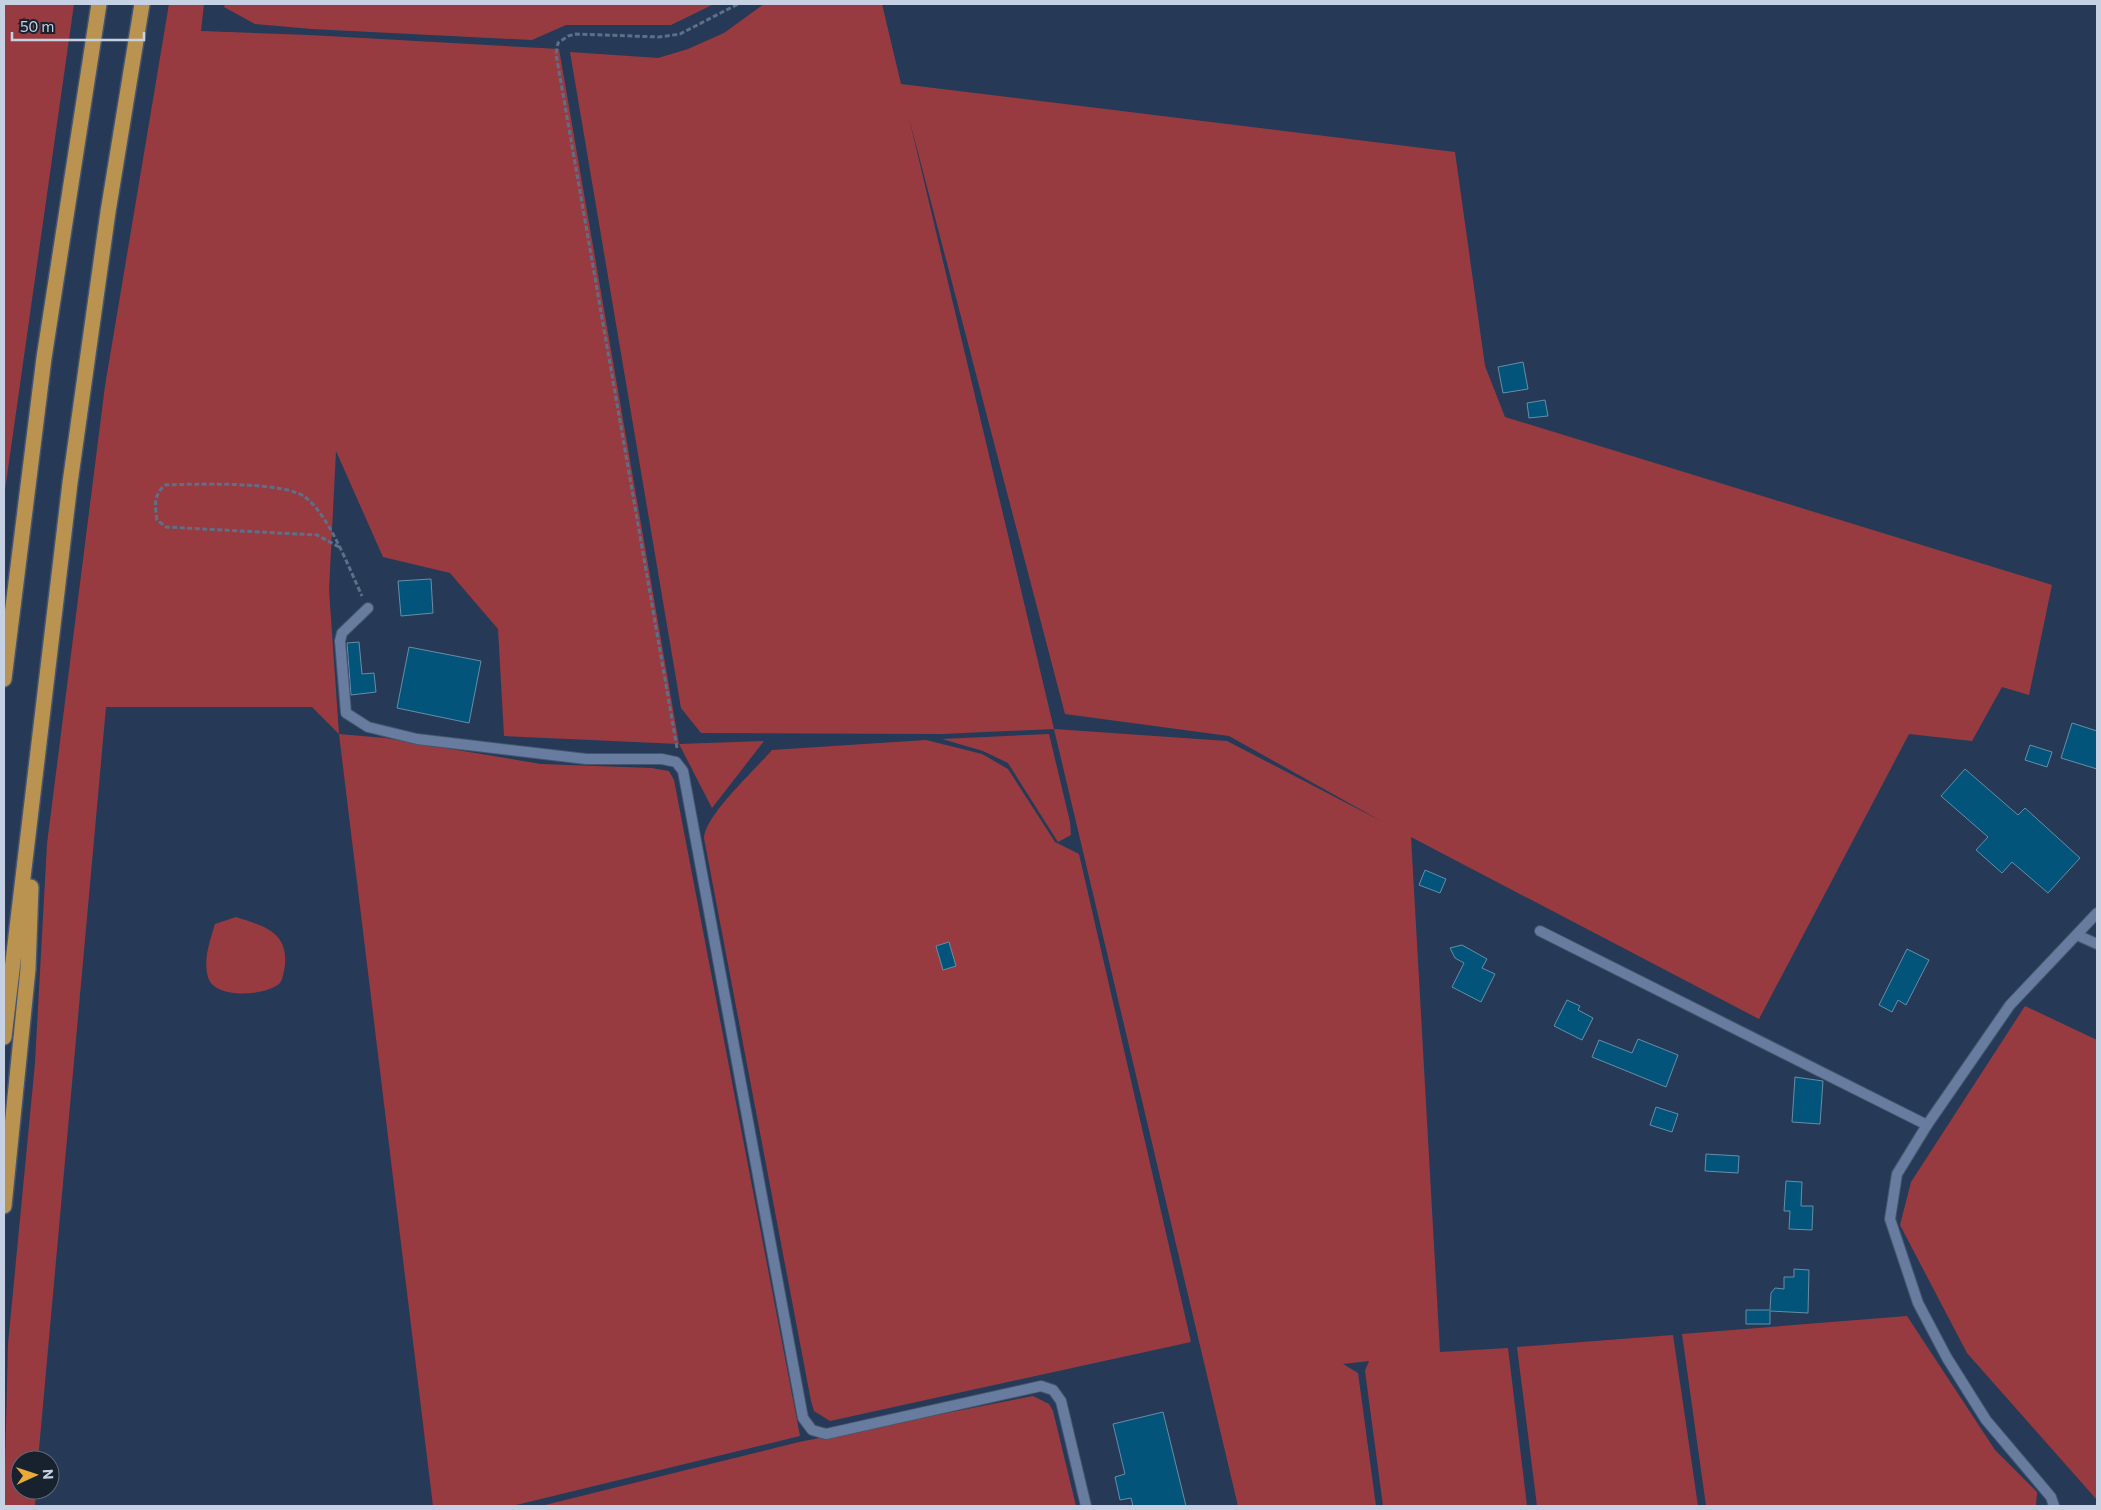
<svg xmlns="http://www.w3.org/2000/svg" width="2101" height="1510" viewBox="0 0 2101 1510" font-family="Commissioner,sans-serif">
<rect width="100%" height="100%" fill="#263a57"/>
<g fill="#983b41" fill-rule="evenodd">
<polygon points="4,4 74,4 4,497"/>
<polygon points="169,4 204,4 201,31 309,35 559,49 679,744 764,741 712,808 679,744 504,736 498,629 450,573 383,557 336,451 329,590 339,734 385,738 541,764 651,768 669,771 674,780 800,1436 512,1506 433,1506 339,734 312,707 106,707 38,1460 20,1460 20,1490 36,1490 35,1506 4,1506 8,1344 35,1063 47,844 105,386"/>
<polygon points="225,4 714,4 671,25 566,25 532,40 312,29 255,24 224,7"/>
<path d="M764,4H882L901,84L1455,152L1485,366L1505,417L2052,585L2029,695L2002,687L1972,741L1909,734L1759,1019L1411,837L1440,1352L1508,1348L1527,1506H1383L1365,1371L1369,1361L1343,1364L1358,1373L1376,1506H1238L1054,729L941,734L701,733L681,708L570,52L658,58L688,49L724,33ZM909,118L1065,714L1229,736L1383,822L1227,741L1054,729Z"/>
<polygon points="1049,734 1070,822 1071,835 1058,842 1008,763 983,751 942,739"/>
<path d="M926,740L982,754L1008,769L1055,842L1079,854L1191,1342L830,1421L814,1411L811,1401L704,838C705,815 756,769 772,750Z"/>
<path d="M236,917C263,926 288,931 285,965C284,970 283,979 280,983C267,996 214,1000 208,977C203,959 210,941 215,924Z"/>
<polygon points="2025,1006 2097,1040 2097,1500 1967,1353 1900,1225 1911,1182"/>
<polygon points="1907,1316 1995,1450 2037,1492 2036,1506 1706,1506 1682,1334"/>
<polygon points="1673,1335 1698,1506 1537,1506 1517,1347"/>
<polygon points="1033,1396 1049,1404 1053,1411 1076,1506 541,1506 799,1442"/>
</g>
<g fill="#03547b" stroke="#678da6">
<polygon points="1523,362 1528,389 1503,393 1498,367"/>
<polygon points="1545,400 1548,416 1529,418 1527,403"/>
<polygon points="431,579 433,613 401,616 398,581"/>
<polygon points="359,642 362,674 374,673 376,692 351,695 347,643"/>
<polygon points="409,647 481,661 469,723 397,708"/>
<polygon points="2072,723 2097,731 2097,769 2061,758"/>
<polygon points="2030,745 2052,752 2047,767 2025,760"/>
<polygon points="1965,769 2018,815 2025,808 2080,858 2048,893 2012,862 2002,873 1976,850 1988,837 1941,796"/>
<polygon points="1425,870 1446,879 1440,893 1419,885"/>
<polygon points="949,942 956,966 943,970 936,946"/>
<polygon points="1462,945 1487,959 1482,968 1495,974 1481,1002 1452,987 1464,963 1455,958 1450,948"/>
<polygon points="1907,949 1929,960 1906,1005 1898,1000 1892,1012 1879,1005"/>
<polygon points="1567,1000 1580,1006 1578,1010 1593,1018 1582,1040 1554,1026"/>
<polygon points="1638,1039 1678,1055 1666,1087 1592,1057 1599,1040 1632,1053"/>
<polygon points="1795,1077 1823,1081 1820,1124 1792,1122"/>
<polygon points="1656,1107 1678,1114 1672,1132 1650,1125"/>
<polygon points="1706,1154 1739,1156 1738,1173 1705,1171"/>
<polygon points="1786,1181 1802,1182 1801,1206 1813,1206 1812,1230 1789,1229 1790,1211 1784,1211"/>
<polygon points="1794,1269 1809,1270 1808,1313 1770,1311 1770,1324 1746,1324 1746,1310 1770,1310 1771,1293 1775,1288 1784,1289 1784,1277 1794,1277"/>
<polygon points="1163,1412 1186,1506 1133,1506 1131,1498 1120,1500 1115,1477 1125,1474 1113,1424"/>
</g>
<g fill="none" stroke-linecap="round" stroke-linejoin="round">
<g stroke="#45556e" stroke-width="12">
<polyline id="lane" points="368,608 342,633 340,641 346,713 368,727 417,739 586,759 662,759 676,762 683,771 803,1418 812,1430 826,1434 1041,1386 1053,1390 1061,1401 1086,1506"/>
</g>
<g stroke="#45556e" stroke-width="12">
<g id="street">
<polyline points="1540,931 1927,1125"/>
<polyline points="2077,935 2097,944"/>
<polyline points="2054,1506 2051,1497 1986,1420 1947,1358 1918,1303 1890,1219 1897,1174 1927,1125 2010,1005 2097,913"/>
</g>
</g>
<g stroke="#45556e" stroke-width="18">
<g id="highway">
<polyline points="4,679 44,358 99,4"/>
<polyline points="4,1037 70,483 108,212 142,4"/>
<polyline points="4,1206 28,969 31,887"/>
</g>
</g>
<g stroke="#5e6f88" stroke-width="3" stroke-dasharray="5 2.5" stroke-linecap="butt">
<path d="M339,547L317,535L166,527L157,520C155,505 153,496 165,485C193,484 284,481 305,497C329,515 349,568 362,596"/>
<polyline points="677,748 556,54 558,43 568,36 576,34 659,37 680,34 738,4"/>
</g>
<use href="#lane" stroke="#677c9e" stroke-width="10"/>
<use href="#street" stroke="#677c9e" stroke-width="10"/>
<use href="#highway" stroke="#bb9351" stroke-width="15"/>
</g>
<rect width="2101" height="1510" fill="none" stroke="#c6d2e4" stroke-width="10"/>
<g transform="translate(35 1475) rotate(87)"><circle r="24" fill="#18212e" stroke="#5e6877"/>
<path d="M0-4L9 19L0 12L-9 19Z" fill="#e9ab38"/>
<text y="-8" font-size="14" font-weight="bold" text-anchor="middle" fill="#c6d2e4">N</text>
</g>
<path d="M12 32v8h132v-8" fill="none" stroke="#c6d2e4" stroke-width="2.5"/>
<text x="20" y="32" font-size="15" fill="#c6d2e4" stroke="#18212e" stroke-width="4" paint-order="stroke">50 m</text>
</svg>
